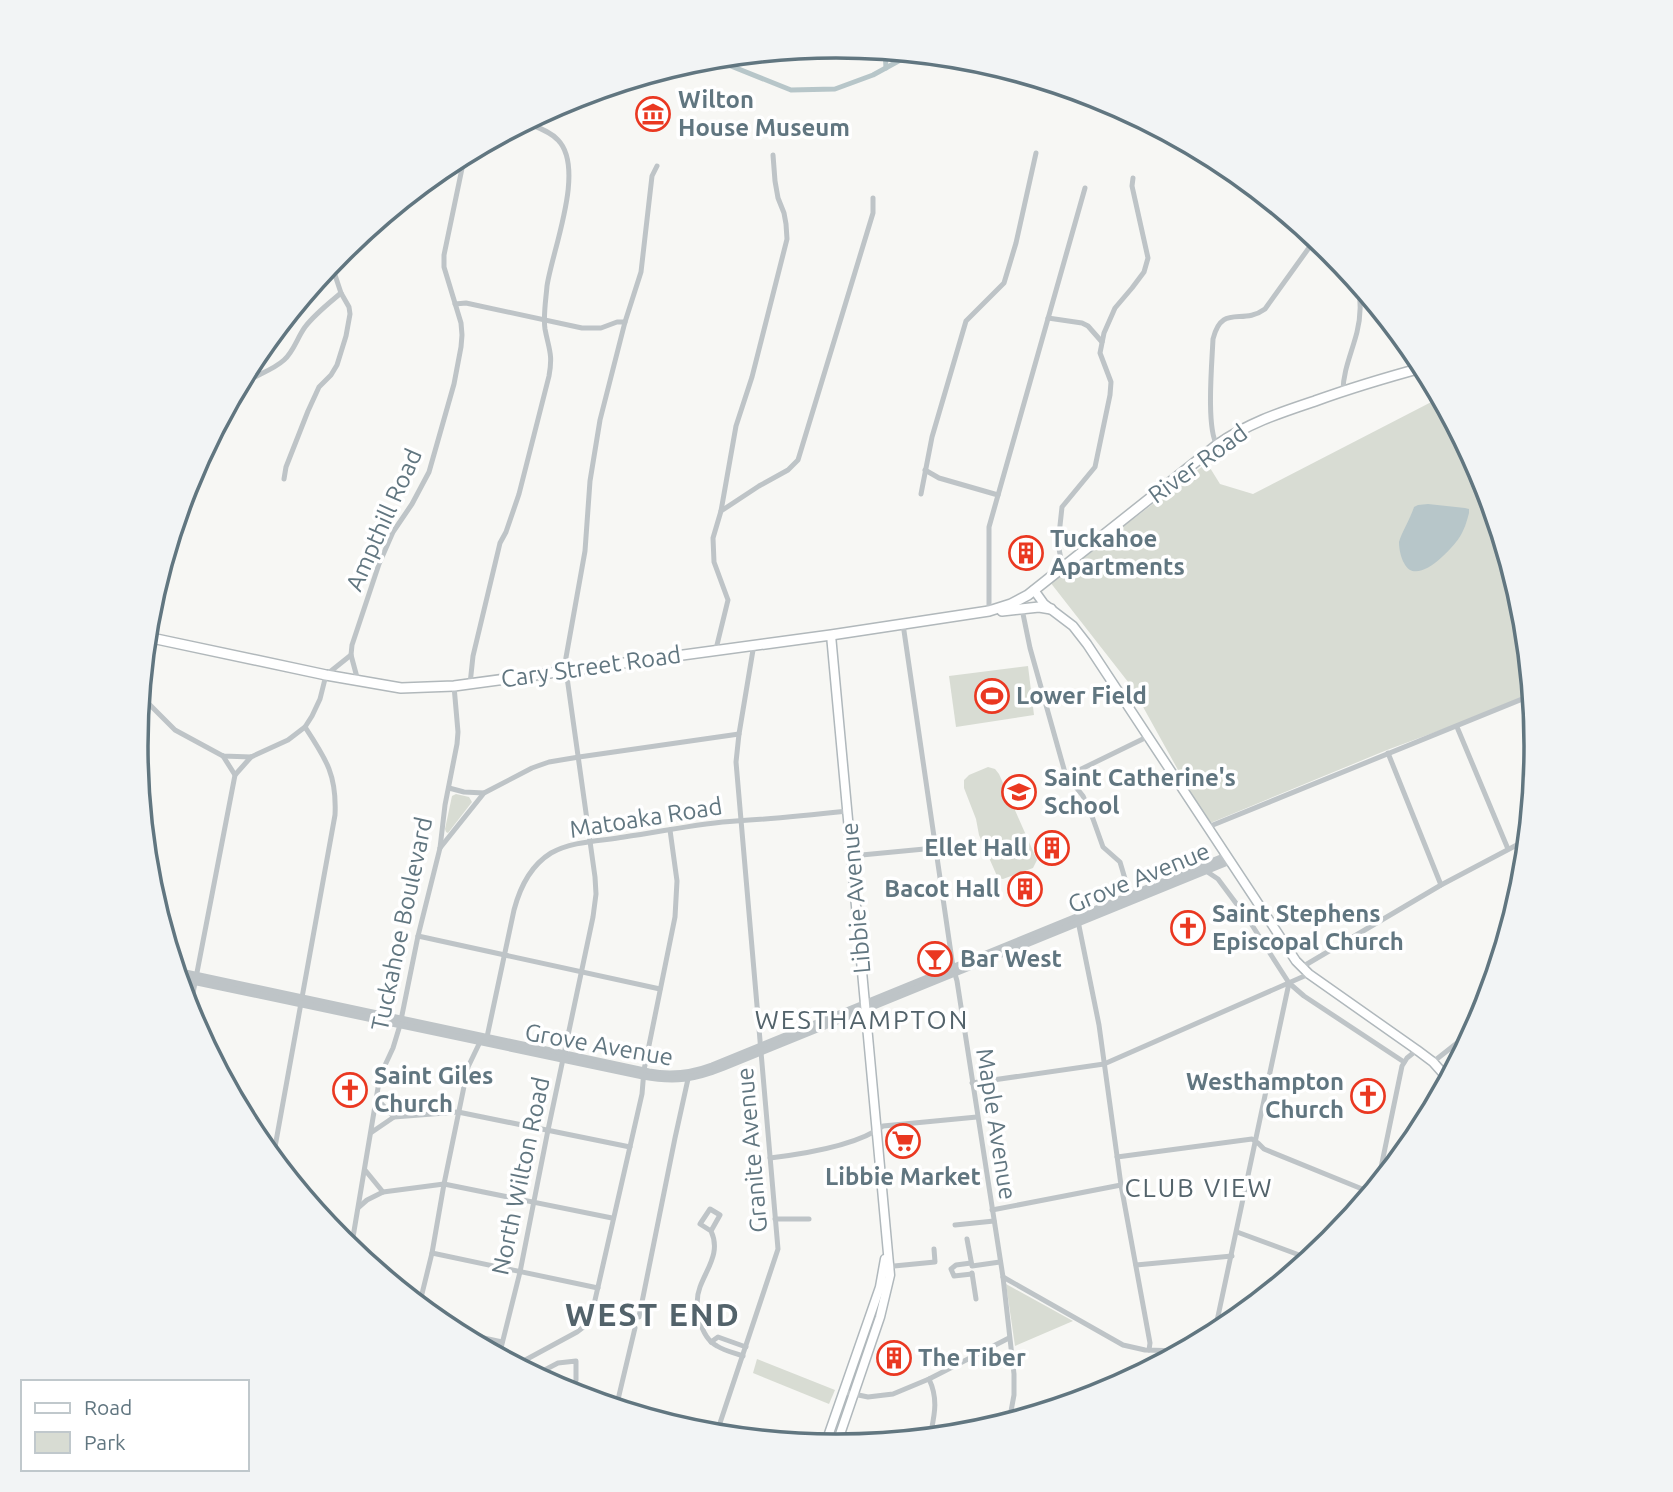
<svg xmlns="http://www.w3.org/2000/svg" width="1673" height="1492" viewBox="0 0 1673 1492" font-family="Ubuntu,sans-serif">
<rect width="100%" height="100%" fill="#f7f7f4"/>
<g fill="#d8dcd3">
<polygon points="1441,397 1484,478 1524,610 1532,693 1457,724 1387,750 1208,824 1132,687 1050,582 1207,463 1220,484 1253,494"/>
<polygon points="1028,666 1034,715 956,727 949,676"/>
<polygon points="988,767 995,769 999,774 1037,860 1033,868 1003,879 998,878 997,876 979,835 976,819 964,788 964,780 969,775"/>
<polygon points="456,794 469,797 472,802 448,833 446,832 445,829 452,796"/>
<polygon points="1006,1284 1073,1321 1015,1346"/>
<polygon points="757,1359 835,1390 829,1404 753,1373"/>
</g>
<path fill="#b7c6c9" d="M1428,504L1465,508L1469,509V513C1467,521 1464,531 1459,538C1451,550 1416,588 1404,563C1401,558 1399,549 1399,542C1401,534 1411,517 1414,507L1418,505Z"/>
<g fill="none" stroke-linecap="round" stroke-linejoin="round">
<g stroke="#b7c6c9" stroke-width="5">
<polyline points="885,50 886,68"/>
<polyline points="711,58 791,90 835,89 873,75 904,58 917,53"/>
</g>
<g stroke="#b0b8bc" stroke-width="11">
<g id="secondary">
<polyline points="1034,590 1044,604 1073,626 1087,644 1296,961 1309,974 1417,1050 1433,1062 1449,1080"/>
<polyline points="831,635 890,1275 880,1317 836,1446"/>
<polyline points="825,1445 880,1287 885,1259"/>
</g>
</g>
<g stroke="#b1b8bb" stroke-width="12">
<g id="primary">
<polyline points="1002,611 1039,607 1051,609"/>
<path d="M147,637L326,675L401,688L454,686L831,635L989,611L1011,604L1028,595L1217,445C1248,423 1279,413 1315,401C1351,388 1388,377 1425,367"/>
</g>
</g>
<g stroke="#bec4c7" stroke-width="5">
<polyline points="455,304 466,303 582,328 601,328 617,322 625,322"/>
<polyline points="1048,318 1082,323 1088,326 1102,342"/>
<path d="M237,388C251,376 271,372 284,360C294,351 297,338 305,327C315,314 328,304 341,293"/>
<path d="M1343,391C1343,371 1352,352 1357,332C1361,316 1361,299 1358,283"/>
<path d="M1217,445C1206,428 1212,362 1213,339C1222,303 1242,326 1265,309L1316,238"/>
<polyline points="925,470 939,478 998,495"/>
<polyline points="284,479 286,467 308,411 319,387 331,375 337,365 346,336 350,314 349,307 341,293 331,263"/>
<polyline points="921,494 932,437 966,321 1004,283 1016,243 1036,153"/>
<polyline points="721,511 736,426 752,377 787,239 786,224 784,213 778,198 775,181 773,155"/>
<path d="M171,538C192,517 194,483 201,455"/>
<polyline points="1063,569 1058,544 1062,507 1095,467 1110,395 1111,382 1100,353 1104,333 1115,308 1132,288 1144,272 1148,258 1132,186 1133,178"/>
<polyline points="1022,609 1030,648 1064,769 1067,776 1083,796 1093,819 1103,847 1120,862 1131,899"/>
<polyline points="989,611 989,527 1085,188"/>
<polyline points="903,624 953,967 957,981 1003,1277 1014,1374 1014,1395 1009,1422"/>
<polyline points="716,649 728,600 714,562 713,538 721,511 759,486 788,470 798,460 873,213 873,198"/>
<polyline points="358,681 351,655 352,645 379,564 393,532 412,504 429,472 454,384 461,347 462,335 461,323 444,267 444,255 465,154"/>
<path d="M470,684L473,656L500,543L506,532L519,494L549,376C553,354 549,350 545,329C543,316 546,299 547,286C552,251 586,169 558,140C550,131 536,127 525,122"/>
<polyline points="142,690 148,703 175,730 223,756 251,757 288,740 305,727 312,716 320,699 326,675 351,655"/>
<polyline points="1457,727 1508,849"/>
<polyline points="1388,753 1441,885"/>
<polyline points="223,756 235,775"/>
<polyline points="1067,776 1149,736"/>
<polyline points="449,788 464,792 484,793"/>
<polyline points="1208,827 1532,695"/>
<polyline points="440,848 484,793 532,768 549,762 579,757 739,734"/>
<polyline points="851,856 935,848"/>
<polyline points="1206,871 1218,879 1250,922 1289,983 1304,996 1404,1062"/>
<polyline points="1078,921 1099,1025 1121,1185 1150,1343 1149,1350"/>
<polyline points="418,936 660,989"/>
<polyline points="1302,967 1441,885 1528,839"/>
<polyline points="189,1014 235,775 251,757"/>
<polyline points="1433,1062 1476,1028"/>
<polyline points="972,1083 1104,1064 1309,974"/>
<polyline points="377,1099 394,1117"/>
<polyline points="372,1132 394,1117 458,1112 630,1147"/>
<polyline points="1117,1157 1252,1139 1258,1143 1264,1149 1372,1193"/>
<path d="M273,1158L335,815C337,775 326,759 305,727"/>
<path d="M770,1158C803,1154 857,1146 883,1126L977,1117"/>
<polyline points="365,1170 383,1192"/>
<polyline points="1377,1187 1402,1066 1407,1058 1417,1050"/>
<polyline points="359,1207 367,1200 383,1192 444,1184 612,1218"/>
<polyline points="992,1210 1121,1185"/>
<polyline points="775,1219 809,1219"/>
<polyline points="955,1225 994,1221"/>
<path d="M711,1231L700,1224L710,1209L720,1215L711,1231C721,1252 707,1268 700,1287C693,1305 700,1337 717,1346C725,1351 735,1353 743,1356"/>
<polyline points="1237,1232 1310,1259"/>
<polyline points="967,1239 972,1266 1000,1262"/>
<polyline points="351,1249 380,1076 393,1048 400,1025 418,936 440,848 445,805 457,744 458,732 454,686"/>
<polyline points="432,1253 598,1288"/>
<polyline points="971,1263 956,1265 951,1269 954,1276 972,1274"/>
<polyline points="889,1265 894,1266 935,1262 934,1249"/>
<polyline points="1136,1265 1232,1256"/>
<polyline points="972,1273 976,1299"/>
<polyline points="1003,1277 1123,1345 1145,1350 1183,1351"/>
<path d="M419,1306L432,1253L444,1184L468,1067L480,1042L487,1037L514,910C520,887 530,866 551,853C572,841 601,841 624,837C661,832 699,823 736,821C773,819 811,815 848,811"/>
<polyline points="639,1317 675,1138 688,1079"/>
<polyline points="452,1331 502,1342"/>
<polyline points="1214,1335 1289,983"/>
<polyline points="711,1342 718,1337 746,1347"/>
<polyline points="499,1356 520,1272 548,1130 593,917 596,894 595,877 565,663 585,551 590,481 600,420 625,322 641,272 652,176 657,166"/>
<polyline points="516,1365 577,1332 590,1322 642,1094 644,1070 675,917 677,881 670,830"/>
<polyline points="535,1375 558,1363 576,1361 576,1380 572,1394"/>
<path d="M929,1379C939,1400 934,1416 930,1437"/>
<polyline points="844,1392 868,1397 893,1394 929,1379 1009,1338"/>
<polyline points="616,1408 635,1328"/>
<polyline points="716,1435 778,1249 736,762 739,734 754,644"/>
</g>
<g stroke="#bec4c7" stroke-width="7">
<path d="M176,971L649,1072C671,1076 691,1074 712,1066L1226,856"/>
<path d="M178,978L643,1076C675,1082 694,1079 724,1067L1230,861"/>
</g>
<use href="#secondary" stroke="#fff" stroke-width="8"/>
<use href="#primary" stroke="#fff" stroke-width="9"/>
<polyline stroke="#9fa8ad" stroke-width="2" stroke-dasharray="10 5" stroke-linecap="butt" points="804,49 841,46"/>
</g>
<defs>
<g id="museum-ring" transform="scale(1.75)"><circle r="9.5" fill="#fff" stroke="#ea3821" stroke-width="1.5"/><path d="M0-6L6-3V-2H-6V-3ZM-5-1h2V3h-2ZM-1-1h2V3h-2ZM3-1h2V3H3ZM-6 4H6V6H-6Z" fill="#ea3821"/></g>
<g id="building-ring" transform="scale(1.75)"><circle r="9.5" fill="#fff" stroke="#ea3821" stroke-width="1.5"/><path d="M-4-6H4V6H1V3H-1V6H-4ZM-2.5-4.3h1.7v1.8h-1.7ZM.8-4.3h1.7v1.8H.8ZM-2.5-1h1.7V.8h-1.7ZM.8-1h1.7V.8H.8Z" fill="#ea3821"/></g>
<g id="stadium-ring" transform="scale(1.75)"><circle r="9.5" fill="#fff" stroke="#ea3821" stroke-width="1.5"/><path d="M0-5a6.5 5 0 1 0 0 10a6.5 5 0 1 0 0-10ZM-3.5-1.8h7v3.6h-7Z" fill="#ea3821"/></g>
<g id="school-ring" transform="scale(1.75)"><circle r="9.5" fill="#fff" stroke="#ea3821" stroke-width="1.5"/><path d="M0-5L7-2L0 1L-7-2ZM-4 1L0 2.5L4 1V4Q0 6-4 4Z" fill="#ea3821"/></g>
<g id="church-ring" transform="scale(1.75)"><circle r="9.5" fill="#fff" stroke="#ea3821" stroke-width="1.5"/><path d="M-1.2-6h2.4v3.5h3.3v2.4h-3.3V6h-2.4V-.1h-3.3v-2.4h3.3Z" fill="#ea3821"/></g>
<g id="bar-ring" transform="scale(1.75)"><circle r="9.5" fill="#fff" stroke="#ea3821" stroke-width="1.5"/><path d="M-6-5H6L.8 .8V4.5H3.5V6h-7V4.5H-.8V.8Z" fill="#ea3821"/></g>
<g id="supermarket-ring" transform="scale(1.75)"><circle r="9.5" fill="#fff" stroke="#ea3821" stroke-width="1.5"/><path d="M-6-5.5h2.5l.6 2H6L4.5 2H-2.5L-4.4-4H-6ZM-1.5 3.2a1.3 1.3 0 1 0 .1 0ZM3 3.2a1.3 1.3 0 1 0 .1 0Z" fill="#ea3821"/></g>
</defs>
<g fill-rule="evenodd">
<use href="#museum-ring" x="653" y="114"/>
<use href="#building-ring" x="1026" y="553"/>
<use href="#stadium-ring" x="992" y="696"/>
<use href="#school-ring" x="1019" y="792"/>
<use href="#building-ring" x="1052" y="848"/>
<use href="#building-ring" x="1025" y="889"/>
<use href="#church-ring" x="1188" y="928"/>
<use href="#bar-ring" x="935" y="959"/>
<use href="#church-ring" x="350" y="1090"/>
<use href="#church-ring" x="1368" y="1096"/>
<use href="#supermarket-ring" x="903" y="1141"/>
<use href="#building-ring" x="894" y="1358"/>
</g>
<g text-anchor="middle" stroke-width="7" stroke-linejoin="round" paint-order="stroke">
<g font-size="24" font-weight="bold" fill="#617680" stroke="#fff" text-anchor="start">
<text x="678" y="108">Wilton<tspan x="678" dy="28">House Museum</tspan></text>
<text x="1050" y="547">Tuckahoe<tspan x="1050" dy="28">Apartments</tspan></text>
<text x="1016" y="704">Lower Field</text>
<text x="1044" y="786">Saint Catherine's<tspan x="1044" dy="28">School</tspan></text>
<text x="1028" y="856" text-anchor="end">Ellet Hall</text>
<text x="1000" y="897" text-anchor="end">Bacot Hall</text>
<text x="1212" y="922">Saint Stephens<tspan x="1212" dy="28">Episcopal Church</tspan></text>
<text x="960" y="967">Bar West</text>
<text x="374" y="1084">Saint Giles<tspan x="374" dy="28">Church</tspan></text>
<text x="1344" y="1090" text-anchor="end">Westhampton<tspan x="1344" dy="28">Church</tspan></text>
<text x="903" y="1185" text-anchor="middle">Libbie Market</text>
<text x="918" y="1366">The Tiber</text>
</g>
<g font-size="24" fill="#617680" stroke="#fff">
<text transform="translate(1198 464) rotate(-36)" y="8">River Road</text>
<text transform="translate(384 520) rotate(-66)" y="8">Ampthill Road</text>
<text transform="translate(591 667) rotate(-8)" y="8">Cary Street Road</text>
<text transform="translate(646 818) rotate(-9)" y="8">Matoaka Road</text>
<text transform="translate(1139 878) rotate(-22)" y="8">Grove Avenue</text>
<text transform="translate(856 898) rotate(-95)" y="8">Libbie Avenue</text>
<text transform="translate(402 924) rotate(-78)" y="8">Tuckahoe Boulevard</text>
<text transform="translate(599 1045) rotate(10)" y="8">Grove Avenue</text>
<text transform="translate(996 1124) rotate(81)" y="8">Maple Avenue</text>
<text transform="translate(752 1150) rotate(-95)" y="8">Granite Avenue</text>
<text transform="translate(521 1176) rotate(-78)" y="8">North Wilton Road</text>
</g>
<g font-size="26" letter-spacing="2" fill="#53636b" stroke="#fff">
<text x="862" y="1029">WESTHAMPTON</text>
<text x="1199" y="1197">CLUB VIEW</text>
</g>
<g font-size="32" font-weight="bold" letter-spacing="2" fill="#53636b" stroke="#fff">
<text x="653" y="1326">WEST END</text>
</g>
</g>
<path d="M0 0H1673V1492H0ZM148 746a688 688 0 1 1 1376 0a688 688 0 1 1-1376 0Z" fill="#f2f4f5" fill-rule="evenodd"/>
<path fill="none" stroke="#617680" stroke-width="3.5" d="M148 746a688 688 0 1 1 1376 0a688 688 0 1 1-1376 0Z"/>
<rect x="21" y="1380" width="228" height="91" fill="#ffffff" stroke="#c0c8cc" stroke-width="2"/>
<rect x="35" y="1403" width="35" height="10" fill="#ffffff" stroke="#c0c8cc" stroke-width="2"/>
<text x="84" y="1415" font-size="21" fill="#617680">Road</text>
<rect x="35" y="1432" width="35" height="21" fill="#d8dcd3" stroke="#c0c8cc" stroke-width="2"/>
<text x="84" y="1450" font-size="21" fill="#617680">Park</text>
</svg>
